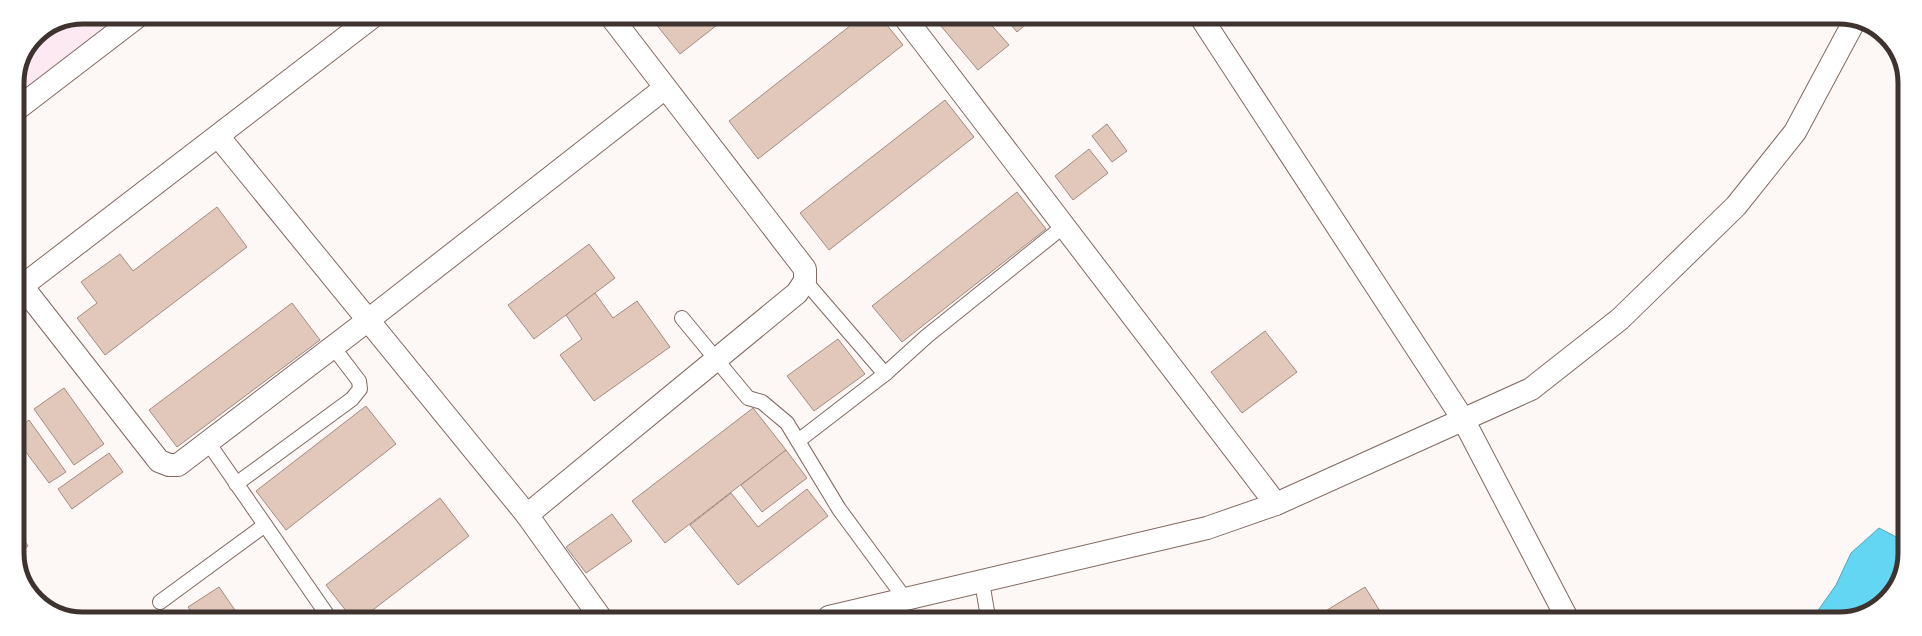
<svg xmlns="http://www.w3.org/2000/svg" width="1922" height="636" viewBox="0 0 1922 636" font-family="Georgia,serif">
<rect width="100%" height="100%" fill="#fdf8f5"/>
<polygon fill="#fce9f2" points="83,17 121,17 17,97 17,79 36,36"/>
<polygon fill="#62d6f3" stroke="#57a5b8" points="1879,528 1902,540 1902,574 1879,606 1839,619 1812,619 1836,585 1851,553"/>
<g fill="#e2c8bb" stroke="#a48b80">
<polygon points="651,18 726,18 680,54"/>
<polygon points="860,18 882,19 903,45 758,159 729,121"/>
<polygon points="935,19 986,19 1009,45 978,70"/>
<polygon points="1006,19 1028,19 1030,21 1017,32"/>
<polygon points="945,100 974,137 829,250 800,213"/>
<polygon points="1107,124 1127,151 1112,162 1092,136"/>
<polygon points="1089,149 1108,173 1073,200 1055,176"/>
<polygon points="1017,192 1046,229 902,342 872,306"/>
<polygon points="217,207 247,247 105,355 77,318 97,303 81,282 120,254 133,271"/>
<polygon points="589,244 615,278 534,339 508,305"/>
<polygon points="595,293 613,318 637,301 670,347 594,401 560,355 582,339 566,315"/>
<polygon points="292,303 320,340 177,447 149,410"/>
<polygon points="1265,331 1297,372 1242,413 1211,372"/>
<polygon points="838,339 865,374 814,411 787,376"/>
<polygon points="64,388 104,444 74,465 34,409"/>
<polygon points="366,406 396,444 286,530 256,491"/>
<polygon points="753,408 786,450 665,543 632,501"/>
<polygon points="29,420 66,472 49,483 17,440 17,429"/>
<polygon points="786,450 807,478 762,512 741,485"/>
<polygon points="109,453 123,472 72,509 58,489"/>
<polygon points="807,489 828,516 738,585 690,525 731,493 758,527"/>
<polygon points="440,498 469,536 365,616 350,616 326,585"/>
<polygon points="612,514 632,541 586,573 566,547"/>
<polygon points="17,529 28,546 17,553"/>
<polygon points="219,587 239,616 194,616 188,607"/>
<polygon points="1365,587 1383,616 1380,618 1314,618"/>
</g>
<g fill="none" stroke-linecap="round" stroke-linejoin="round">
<g stroke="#816960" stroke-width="16">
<g id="service">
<polyline points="805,281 885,374 927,336 1064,226"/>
<polyline points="682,318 748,398 762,402 787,423 839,509 906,600"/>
<polyline points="207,441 328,616"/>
<polyline points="798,441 885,374"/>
<polyline points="236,484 352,399 360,389 359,381 333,347"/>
<polyline points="982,582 988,617"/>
<polyline points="160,602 265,525"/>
</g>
</g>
<g stroke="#816960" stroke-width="24">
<g id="minor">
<polyline points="906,19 1276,504"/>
<polyline points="1202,19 1463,419 1567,618"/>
<polyline points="17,109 137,17"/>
<polyline points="218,136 527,515 600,617"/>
<polyline points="22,286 159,461 169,465 178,465 367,321 665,88"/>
<polyline points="17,290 371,18"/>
<polyline points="527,515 797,293 805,281 805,269 612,18"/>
<polyline points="829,617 1207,528 1276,504 1531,389 1620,319 1736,206 1795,132 1855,20"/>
</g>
</g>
<use href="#service" stroke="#fff" stroke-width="14"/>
<use href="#minor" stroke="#fff" stroke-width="22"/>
</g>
<path d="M0 0H1922V636H0ZM83 24H1839A59 59 0 0 1 1898 83V553A59 59 0 0 1 1839 612H83A59 59 0 0 1 24 553V83A59 59 0 0 1 83 24Z" fill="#fff" fill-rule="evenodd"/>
<path fill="none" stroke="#3e332f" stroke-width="5" d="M83 24H1839A59 59 0 0 1 1898 83V553A59 59 0 0 1 1839 612H83A59 59 0 0 1 24 553V83A59 59 0 0 1 83 24Z"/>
</svg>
